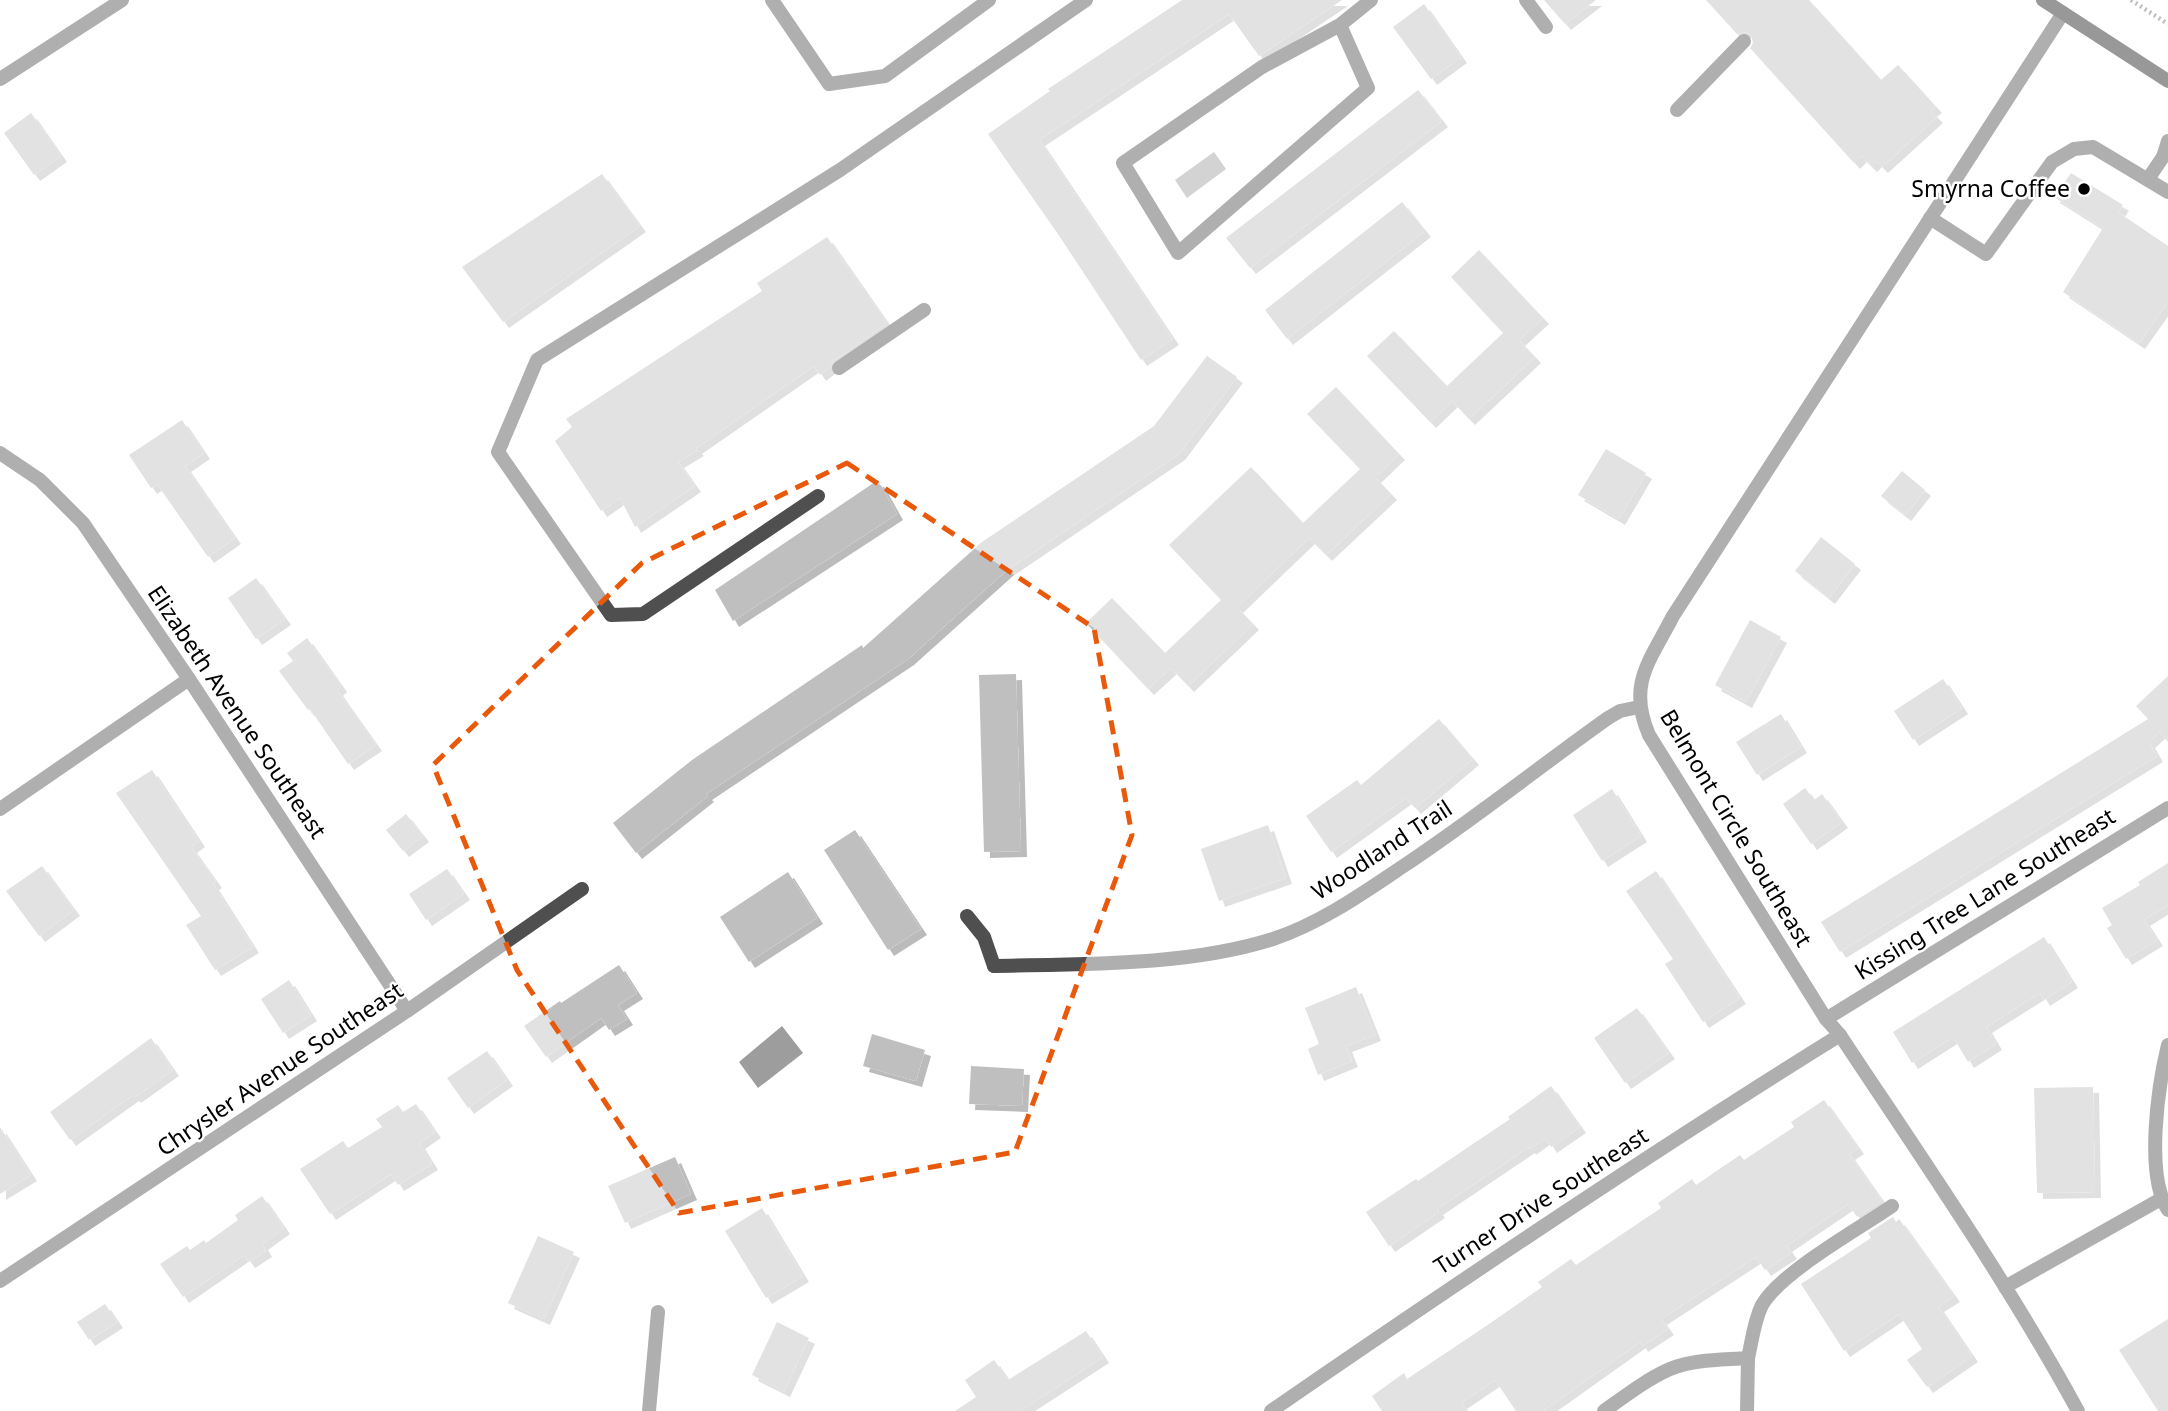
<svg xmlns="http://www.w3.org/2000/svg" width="2168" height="1411" viewBox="0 0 2168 1411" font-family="'Noto Sans',sans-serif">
<defs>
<filter id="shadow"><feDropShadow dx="6" dy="6" stdDeviation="0" flood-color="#0004"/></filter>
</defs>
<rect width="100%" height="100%" fill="#fff"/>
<g fill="#9d9d9d">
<polygon points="1214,152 1226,169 1187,198 1175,180"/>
<polygon points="782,1026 803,1053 758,1088 739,1062"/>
</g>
<g fill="#bfbfbf" filter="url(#shadow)">
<polygon points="1182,0 1342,0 1259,56 1229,14 1039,140 1173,339 1141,360 1060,237 988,134 1050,91 1048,89"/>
<polygon points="1544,0 1596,0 1565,24"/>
<polygon points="1706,0 1809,0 1881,80 1898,65 1936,107 1931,111 1937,117 1882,167 1876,161 1871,166 1861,156 1854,163 1750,48 1753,43 1751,35 1746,32 1737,34"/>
<polygon points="1424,4 1461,57 1431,79 1393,27"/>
<polygon points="1418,90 1442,121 1250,268 1226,238"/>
<polygon points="31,113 61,156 34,175 4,133"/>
<polygon points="2071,173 2123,205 2118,212 2168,246 2168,302 2139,343 2063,292 2103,228 2054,197"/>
<polygon points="602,174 640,226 503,322 462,267"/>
<polygon points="1402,202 1425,231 1287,339 1265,310"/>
<polygon points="827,237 887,323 834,360 829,368 820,375 814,366 696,448 698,450 678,462 695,486 635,527 620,498 601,511 555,441 572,427 566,419 762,291 757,283"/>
<polygon points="1479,250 1543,318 1519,340 1535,357 1469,419 1452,401 1430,422 1367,356 1394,331 1447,386 1503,333 1451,277"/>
<polygon points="1207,356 1237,377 1179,454 1007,570 908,659 706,794 708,796 636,853 613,823 692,760 862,645 863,648 982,542 1154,426"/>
<polygon points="1336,387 1399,454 1375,477 1391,494 1326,555 1309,538 1237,607 1253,624 1188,686 1171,668 1148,689 1086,623 1112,598 1165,653 1221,600 1169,545 1251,467 1303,523 1360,469 1307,414"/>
<polygon points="182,420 204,453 185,466 235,538 208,557 157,484 151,488 129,455"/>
<polygon points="1606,449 1646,473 1619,519 1578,495"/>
<polygon points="1902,471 1925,490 1905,515 1881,496"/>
<polygon points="878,480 897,514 733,621 715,590"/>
<polygon points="1821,537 1855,564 1829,598 1795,571"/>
<polygon points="256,578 285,619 256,639 228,598"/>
<polygon points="1750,620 1781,637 1746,702 1715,685"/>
<polygon points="307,638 341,686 337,690 376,745 348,764 310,709 308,710 279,671 293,661 287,653"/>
<polygon points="1016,674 1021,851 984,852 979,675"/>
<polygon points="2168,676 2168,742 2160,732 2149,742 2157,756 1840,952 1821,922 2148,719 2136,706"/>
<polygon points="1943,679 1962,708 1913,740 1894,711"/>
<polygon points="1781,714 1801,747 1757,775 1736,742"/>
<polygon points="1439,719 1473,759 1415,808 1406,798 1331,852 1306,816 1357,780 1361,785"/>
<polygon points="152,770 199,841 191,847 216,882 213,884 253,947 215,970 186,925 201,916 116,793"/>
<polygon points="1805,788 1814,800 1822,794 1842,822 1811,844 1783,804"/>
<polygon points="1612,789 1641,836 1602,861 1573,815"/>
<polygon points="406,814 423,836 403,851 386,830"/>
<polygon points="1268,825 1286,878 1219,901 1201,849"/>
<polygon points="855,830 921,929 888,950 824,850"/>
<polygon points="2168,863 2168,905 2144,920 2157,940 2126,959 2107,928 2112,925 2102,908 2140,885 2138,882"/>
<polygon points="42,866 74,910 39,936 6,891"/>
<polygon points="447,869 464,894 426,920 409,894"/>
<polygon points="1656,871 1740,998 1703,1022 1665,964 1673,959 1626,891"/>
<polygon points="788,872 817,918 749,962 720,917"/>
<polygon points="2044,937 2072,982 2044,1000 2040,993 1986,1027 1996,1044 1968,1062 1953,1037 1912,1063 1893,1032"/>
<polygon points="619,965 637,993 618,1005 627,1019 609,1030 601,1018 546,1057 524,1026 560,1001 561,1003"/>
<polygon points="289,980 311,1015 283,1033 261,999"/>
<polygon points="1356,987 1375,1035 1346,1046 1352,1061 1318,1075 1308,1049 1319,1044 1305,1008"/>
<polygon points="1637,1008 1669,1053 1625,1083 1594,1038"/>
<polygon points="872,1034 925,1050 916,1081 863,1066"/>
<polygon points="151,1038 173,1070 135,1097 133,1095 70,1140 50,1112"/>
<polygon points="487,1051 507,1080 468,1108 447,1078"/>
<polygon points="971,1066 1024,1069 1022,1106 969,1104"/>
<polygon points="1551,1086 1580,1127 1551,1147 1545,1138 1530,1149 1529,1147 1437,1209 1439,1212 1389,1246 1366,1212 1416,1179 1418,1181 1510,1119 1508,1117"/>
<polygon points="2093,1087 2095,1192 2037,1193 2034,1088"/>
<polygon points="1824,1100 1858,1148 1849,1154 1882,1201 1872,1207 1857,1217 1848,1204 1786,1246 1791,1253 1765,1270 1756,1257 1661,1319 1668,1329 1642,1346 1640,1342 1543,1411 1516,1411 1495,1380 1461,1403 1467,1411 1382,1411 1372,1396 1404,1373 1407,1379 1492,1322 1542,1287 1538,1282 1571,1259 1576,1265 1661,1208 1658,1203 1692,1179 1696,1185 1740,1155 1744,1160 1794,1127 1791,1122"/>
<polygon points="416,1104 435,1132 419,1143 432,1164 398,1185 391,1174 330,1214 300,1169 343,1141 348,1148 382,1127 376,1119 398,1105 403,1112"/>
<polygon points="0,1127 31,1175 0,1194"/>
<polygon points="675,1157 691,1194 625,1223 608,1186"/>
<polygon points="262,1196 284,1228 262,1244 266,1251 249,1262 244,1255 183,1297 160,1264 187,1246 190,1250 204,1240 206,1243 238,1220 235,1215"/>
<polygon points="762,1208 803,1276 766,1298 725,1231"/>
<polygon points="1893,1217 1896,1222 1899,1219 1954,1296 1938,1306 1972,1356 1927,1387 1907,1360 1922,1349 1899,1314 1844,1351 1801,1284 1871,1238 1868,1233"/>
<polygon points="538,1236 574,1252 544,1319 508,1303"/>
<polygon points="105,1304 117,1322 89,1340 77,1322"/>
<polygon points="2168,1319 2168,1411 2158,1411 2119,1350"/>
<polygon points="777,1322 809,1338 784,1391 752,1375"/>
<polygon points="1086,1331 1103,1357 1020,1411 955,1411 976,1397 965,1380 994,1360 1008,1380"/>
</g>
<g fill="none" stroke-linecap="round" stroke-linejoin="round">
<polyline stroke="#717171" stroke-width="4.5" stroke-dasharray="2 3.5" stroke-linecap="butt" points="2131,0 2168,24"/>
<g stroke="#4f4f4f" stroke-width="14">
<polyline points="772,0 829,84 885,76 989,0"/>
<polyline points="1526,0 1546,27"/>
<polyline points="1340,25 1368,88 1178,253 1123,163 1262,67 1340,25 1371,0"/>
<polyline points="1677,110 1744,41"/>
<polyline points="2148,179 2163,157 2168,141"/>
<polyline points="1930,218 1986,254 2052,162 2074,149 2093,147 2168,192"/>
<polyline points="839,368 924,310"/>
<polyline points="818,496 643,614 611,615 498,452 537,360 840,170 1086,0"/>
<polyline points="967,916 984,937 994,966"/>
<path d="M1604,1411C1625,1396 1647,1379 1670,1369C1694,1359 1723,1360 1748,1358C1752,1341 1754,1321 1762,1305C1781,1272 1859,1229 1892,1206"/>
</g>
<g stroke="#4f4f4f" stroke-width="14">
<path d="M2063,13L1673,616C1650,661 1627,684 1649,735L1826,1019L1840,1035C1922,1159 2007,1281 2078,1411"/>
<polyline points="0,79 122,0"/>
<polyline points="0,453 40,480 83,523 189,679 407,1011"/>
<polyline points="0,809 189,679"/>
<path d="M994,966C1083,964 1188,966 1273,939C1319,924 1362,894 1402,867C1473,820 1539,767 1608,718L1620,711L1639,707"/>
<polyline points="1826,1019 2168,808"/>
<path d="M2168,1045C2158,1086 2145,1175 2168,1210"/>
<polyline points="0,1281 407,1011 582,889"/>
<polyline points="2005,1287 2161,1199"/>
<polyline points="649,1411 658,1312"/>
<path d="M1271,1411C1458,1282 1647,1155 1840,1035"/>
<polyline points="1747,1411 1748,1358"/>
</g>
<polyline stroke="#1c1c1c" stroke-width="14" points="2043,0 2168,81"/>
</g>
<path d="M0 0H2168V1411H0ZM847,463L1094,628L1132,835L1015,1152L679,1213L517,970L433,765L642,563Z" fill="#fff" fill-opacity=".55" fill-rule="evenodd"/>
<path fill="none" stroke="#e8590c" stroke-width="5" stroke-dasharray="14 9" stroke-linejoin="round" d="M847,463L1094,628L1132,835L1015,1152L679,1213L517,970L433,765L642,563Z"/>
<circle fill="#000" stroke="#fff" stroke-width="2.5" cx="2084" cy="189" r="7"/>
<g text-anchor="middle" stroke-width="5" stroke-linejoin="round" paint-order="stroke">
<g font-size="23" fill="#000" stroke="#fff" text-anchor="end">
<text x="2070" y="197">Smyrna Coffee</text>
</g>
<g font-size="23" fill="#000" stroke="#fff">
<text transform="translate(237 712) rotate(56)" y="8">Elizabeth Avenue Southeast</text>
<text transform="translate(1736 828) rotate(59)" y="8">Belmont Circle Southeast</text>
<text transform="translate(1382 850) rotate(-33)" y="8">Woodland Trail</text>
<text transform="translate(1985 894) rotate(-32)" y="8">Kissing Tree Lane Southeast</text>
<text transform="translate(280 1069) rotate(-34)" y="8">Chrysler Avenue Southeast</text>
<text transform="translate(1541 1201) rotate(-33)" y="8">Turner Drive Southeast</text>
</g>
</g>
</svg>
